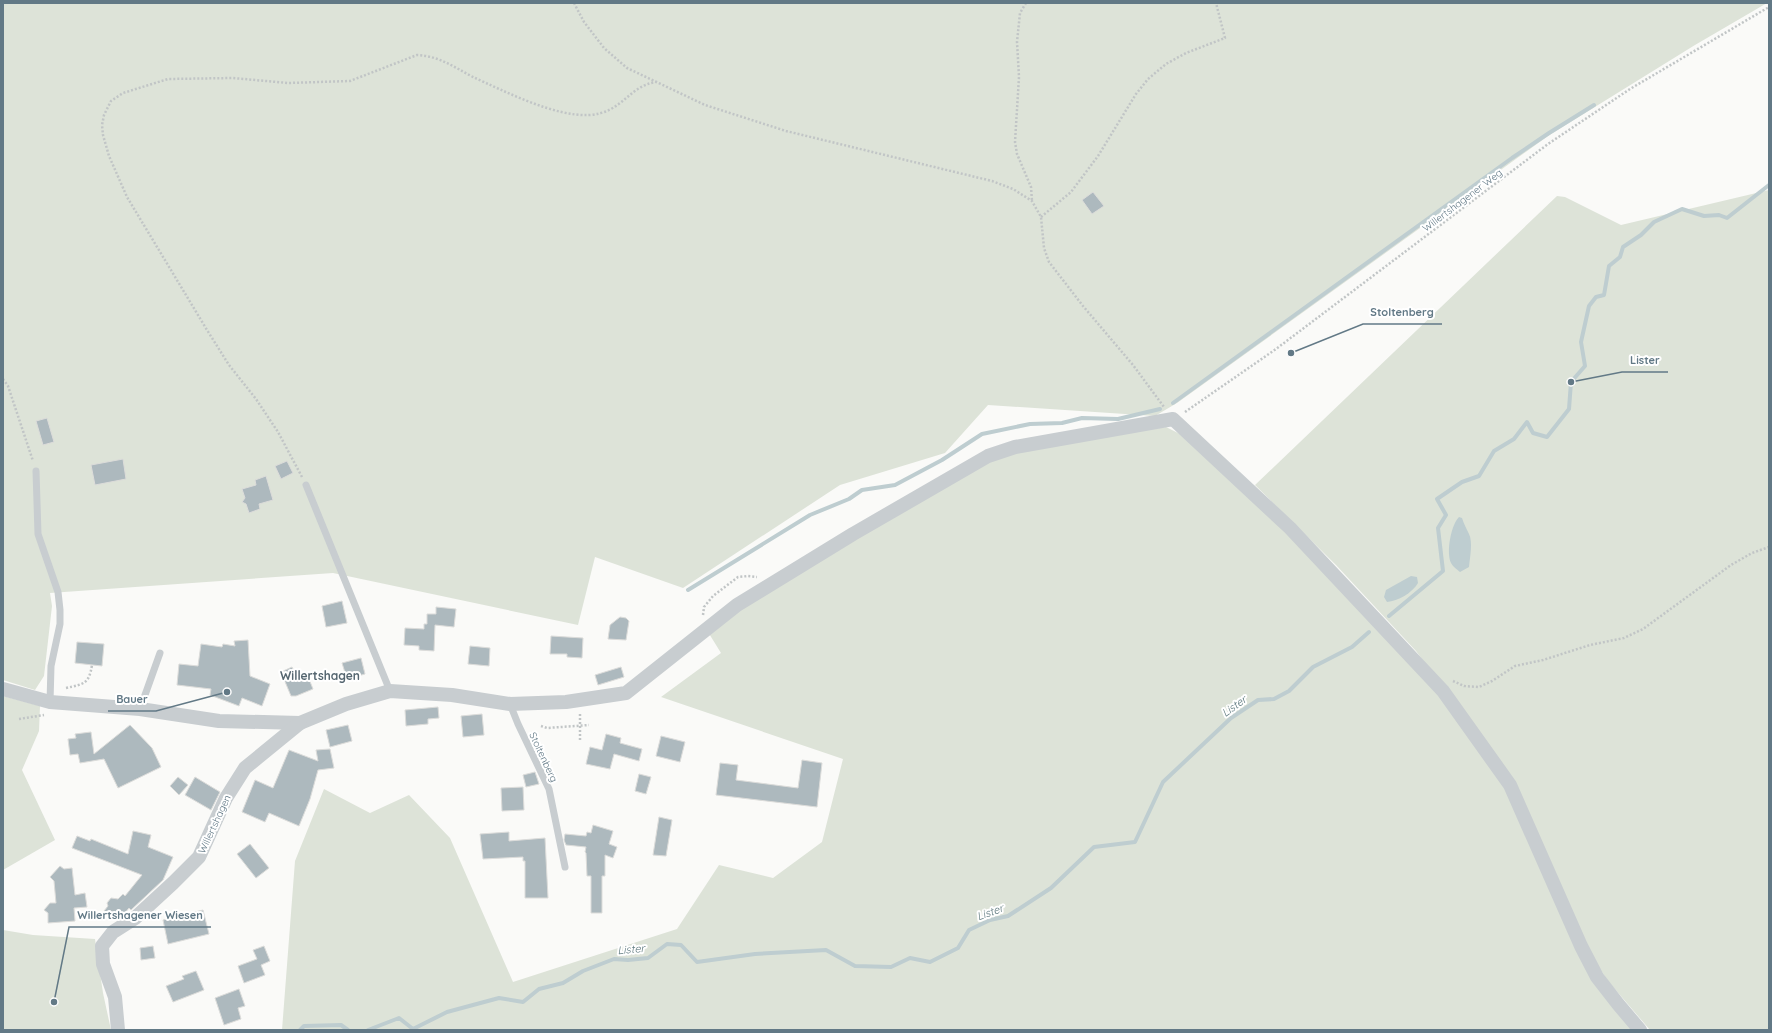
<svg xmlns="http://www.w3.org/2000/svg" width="1772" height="1033" viewBox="0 0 1772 1033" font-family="Quicksand,sans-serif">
<rect width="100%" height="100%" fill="#fafaf8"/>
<g fill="#dde3d8">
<polygon points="3,3 1767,3 1695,45 1548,136 1177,403 1155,416 988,405 945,453 840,485 683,588 595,557 578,625 333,573 50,593 52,606 44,676 35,690 3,680"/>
<polygon points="1769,190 1769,1030 1650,1030 1608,981 1592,957 1513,781 1416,651 1336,565 1255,485 1557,196 1565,197 1621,225"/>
<polygon points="1166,427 1182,435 1293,538 1438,692 1504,784 1578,954 1634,1030 282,1030 295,861 324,789 370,813 409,795 450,838 513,982 677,929 719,865 773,878 822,842 843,759 661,697 721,653 708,632 737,608 958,476 1016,450"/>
<polygon points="3,696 40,706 39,731 22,770 55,840 3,870"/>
<polygon points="3,930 33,935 95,939 103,993 111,1030 3,1030"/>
</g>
<g fill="#becdd0">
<path d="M1459,517L1462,518C1464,524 1466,528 1469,534C1473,542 1470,557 1469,567L1460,572C1457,569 1453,567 1451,563C1446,552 1451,525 1459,517Z"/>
<path d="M1411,576L1417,577L1418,583C1412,593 1398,601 1387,602L1384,597L1386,590Z"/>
</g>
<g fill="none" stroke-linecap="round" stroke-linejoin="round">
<g stroke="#becdd0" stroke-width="4">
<polyline points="1173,403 1512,158 1549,133 1594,105"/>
<polyline points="688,590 810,515 849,499 862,490 895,485 942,460 982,434 1030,424 1062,423 1082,418 1118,419 1160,409"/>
<polyline points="1389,616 1443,571 1438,528 1446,515 1437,499 1462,482 1479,476 1494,451 1514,439 1527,422 1533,433 1547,437 1569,409 1571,382 1585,366 1581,342 1589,306 1596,297 1604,295 1609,266 1620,257 1623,247 1641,235 1654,222 1682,209 1704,216 1719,215 1727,218 1769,185"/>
<polyline points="300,1030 304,1026 341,1025 348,1030"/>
<polyline points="368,1030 399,1018 413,1029 447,1012 499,998 523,1002 539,989 563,983 583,971 614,959 628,960 648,958 667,944 681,945 697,962 755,954 826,950 855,966 891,967 910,958 930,962 958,948 969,930 990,920 1008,916 1051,888 1094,847 1135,842 1163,782 1231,718 1258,700 1274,699 1289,691 1313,667 1352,647 1369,632"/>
</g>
</g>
<g fill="#adb9be" stroke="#dcdcda">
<polygon points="1093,192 1104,206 1092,214 1082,200"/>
<polygon points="47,418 54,442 43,445 36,421"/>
<polygon points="123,459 126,479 95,485 91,465"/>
<polygon points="287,461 293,473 281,479 275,466"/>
<polygon points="266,476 273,500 259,504 260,509 249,513 246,504 242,502 245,498 242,489 256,485 255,480"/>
<polygon points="342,601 347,623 326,627 322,606"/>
<polygon points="436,607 456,609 454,627 435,625 434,651 419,650 419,646 404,645 405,628 424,629 424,624 427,624 427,614 436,614"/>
<polygon points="620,617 626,618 629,621 626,640 608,639 610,625"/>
<polygon points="551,636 583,638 582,658 567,657 567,654 550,654"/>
<polygon points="248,640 250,676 270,684 262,706 242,698 239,706 210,695 211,689 177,685 179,664 198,666 201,644 222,647 223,644 235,646 234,641"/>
<polygon points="77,642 104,644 102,666 75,663"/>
<polygon points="470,646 490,648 489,666 468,664"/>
<polygon points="361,658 365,674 347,679 342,663"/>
<polygon points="292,667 297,678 307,674 313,689 296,696 291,696 281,672"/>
<polygon points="621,667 624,677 598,685 595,675"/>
<polygon points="438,707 439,718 428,719 428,724 406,726 405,710"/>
<polygon points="482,714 484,735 463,737 461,716"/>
<polygon points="130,725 152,748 161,767 118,788 104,759 80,763 78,754 70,755 68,739 76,738 75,734 91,732 94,754"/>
<polygon points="348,725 352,741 330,747 326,730"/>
<polygon points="606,734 621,738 620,743 642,749 639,761 614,754 610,769 586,764 590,747 602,750"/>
<polygon points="661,736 685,742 680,762 656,756"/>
<polygon points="330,749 334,768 318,770 310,799 299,826 269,813 265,822 242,812 255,780 273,788 289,750 318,761 316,750"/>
<polygon points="802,760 822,763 817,807 716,795 720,763 738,765 736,780 798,788"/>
<polygon points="535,772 539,784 526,787 523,775"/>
<polygon points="639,774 651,777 646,794 635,791"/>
<polygon points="178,777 188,785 179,795 170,786"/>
<polygon points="195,777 220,792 211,810 185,795"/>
<polygon points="523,787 524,810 502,811 501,788"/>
<polygon points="659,817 672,820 666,856 653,855"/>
<polygon points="593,825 613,831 609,844 617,847 613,858 605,855 605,876 602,876 602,913 591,913 591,876 587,876 586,853 585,852 586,847 566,845 564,840 565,834 586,836 587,832 591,833"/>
<polygon points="133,831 151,835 148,847 173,857 163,880 131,910 129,908 124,914 120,914 115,920 104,911 108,906 107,903 111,898 118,899 123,894 125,896 142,875 72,848 77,836 90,841 91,839 128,854"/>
<polygon points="509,832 509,841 545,838 548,898 525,898 525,861 523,861 523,857 483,859 480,834"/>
<polygon points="250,844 269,868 256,878 237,854"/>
<polygon points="60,866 64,869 72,868 75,895 85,893 87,907 74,908 75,921 48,923 48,913 44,910 50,903 56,903 54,881 50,877"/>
<polygon points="203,910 209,934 168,944 163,920"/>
<polygon points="153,946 155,958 141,960 140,948"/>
<polygon points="264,946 270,961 261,965 265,975 244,983 238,966 257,959 253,950"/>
<polygon points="196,971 204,990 173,1002 166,986 184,979 182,976"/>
<polygon points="239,989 245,1006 238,1008 241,1019 224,1025 215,998"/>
</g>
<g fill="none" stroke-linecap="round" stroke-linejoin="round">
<g stroke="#c1c5c6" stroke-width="2.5" stroke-dasharray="2 2" stroke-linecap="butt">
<polyline points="574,3 584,22 604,48 627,68 705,105 786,131 992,181 1013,189 1032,201 1041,217 1044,248 1049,262 1083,306 1133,365 1164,407"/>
<polyline points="1026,3 1020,13 1017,42 1019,77 1015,142 1017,154 1031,187 1032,201"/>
<polyline points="1041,217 1071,192 1098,156 1136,94 1148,79 1166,64 1186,53 1225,38 1216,3"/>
<polyline points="3,379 8,386 33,461"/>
<polyline points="1185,412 1276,349 1548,144 1630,89 1769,7"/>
<path d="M302,477L278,432L256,399L229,365L207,330L127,197L109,156L103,135L102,125L104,115L111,101L123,93L168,79L233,78L288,83L350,81L417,55C439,56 454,67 473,77C504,91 555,117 589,115C623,113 628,86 656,82"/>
<polyline points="703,615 704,607 713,596 738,577 748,576 757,577"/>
<polyline points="1453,681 1464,686 1479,687 1492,681 1515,666 1543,660 1590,645 1624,638 1643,629 1731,565 1752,553 1769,547"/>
<path d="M66,688C84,684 89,684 92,665"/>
<polyline points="580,714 580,740"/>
<polyline points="19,719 44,715"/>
<polyline points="541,726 547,728 589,725"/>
</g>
<g stroke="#c8cdd0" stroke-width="7">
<polyline points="36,471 38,534 58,592 60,610 60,624 51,666 50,702"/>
<polyline points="306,485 390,691"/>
<polyline points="510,704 518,724 549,789 565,867"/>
<polyline points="140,709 160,653"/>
</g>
<g stroke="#c8cdd0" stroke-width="14">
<polyline points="3,689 50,702 140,709 219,721 300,723 346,704 390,691 452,695 510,704 566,702 626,693 737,605 853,534 988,456 1015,447 1173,419 1290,528 1443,691 1510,785 1581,946 1597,977 1618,1004 1640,1030"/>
<polyline points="118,1030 115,997 103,964 102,946 113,932 135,918 173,883 199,857 226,798 245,768 300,723"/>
</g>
</g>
<g text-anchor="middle" stroke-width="4" stroke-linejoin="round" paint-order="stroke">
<g font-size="10" fill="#627986" stroke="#fff">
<text transform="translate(1462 200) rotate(-37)" y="4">Willertshagener Weg</text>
<text transform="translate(544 757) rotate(65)" y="4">Stoltenberg</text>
<text transform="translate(214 824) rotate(-65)" y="4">Willertshagen</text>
</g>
<g font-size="11" font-style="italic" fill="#5d787e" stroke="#fff">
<text transform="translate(1234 706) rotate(-36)" y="4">Lister</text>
<text transform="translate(990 912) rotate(-20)" y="4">Lister</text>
<text transform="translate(631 949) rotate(-5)" y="4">Lister</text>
</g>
<g font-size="12" font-weight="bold" fill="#556670" stroke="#fff">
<text x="320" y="680">Willertshagen</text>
</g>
</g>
<path fill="none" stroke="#627986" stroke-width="1.5" d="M1291 353L1363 324H1442M1571 382L1622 372H1668M227 692L156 711H108M54 1002L69 927H211"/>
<g fill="#627986" stroke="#fff" stroke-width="1.5">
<circle cx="1291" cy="353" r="4"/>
<circle cx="1571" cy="382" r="4"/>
<circle cx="227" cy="692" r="4"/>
<circle cx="54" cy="1002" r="4"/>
</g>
<g font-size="11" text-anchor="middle" font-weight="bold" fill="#627986" stroke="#fff" stroke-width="4" stroke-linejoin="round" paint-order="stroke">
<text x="1402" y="316">Stoltenberg</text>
<text x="1645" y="364">Lister</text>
<text x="132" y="703">Bauer</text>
<text x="140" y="919">Willertshagener Wiesen</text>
</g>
<rect width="1772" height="1033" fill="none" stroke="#627986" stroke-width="8"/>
</svg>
